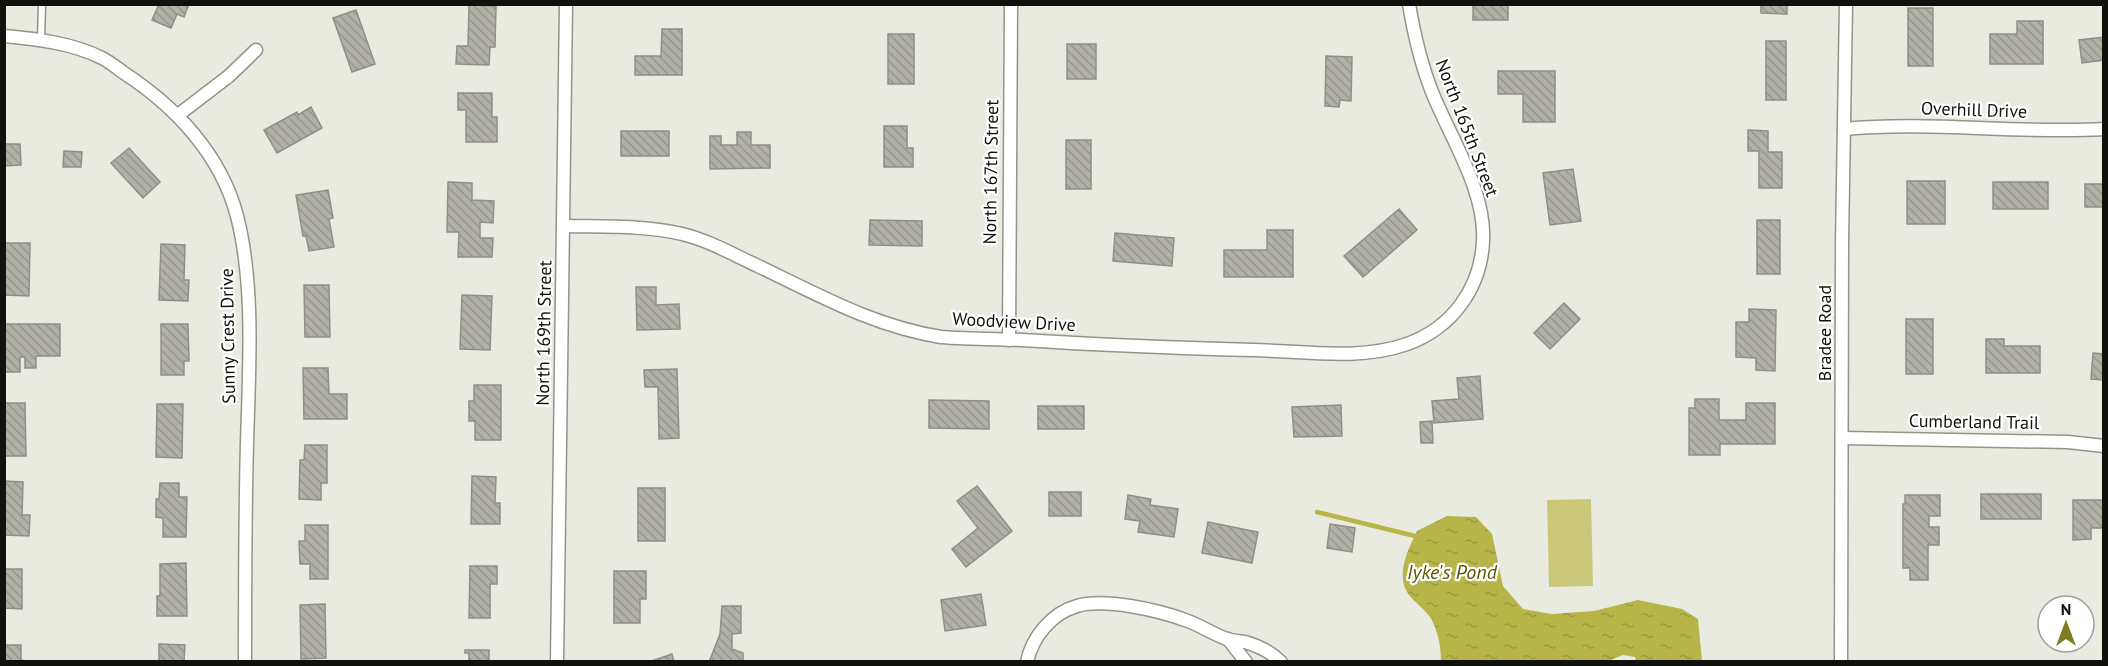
<svg xmlns="http://www.w3.org/2000/svg" width="2108" height="666" viewBox="0 0 2108 666" font-family="'PT Sans',sans-serif">
<defs>
<pattern id="water-ripples" width="26" height="14" patternUnits="userSpaceOnUse" patternTransform="scale(1.5)"><rect width="26" height="14" fill="#b7b448"/><path d="M2 4q2-2 4 0t4 0M15 11q2-2 4 0t4 0" fill="none" stroke="#9c9a3e"/></pattern>
<pattern id="building-back-hatch" width="6" height="6" patternUnits="userSpaceOnUse" patternTransform="scale(1.5)"><rect width="6" height="6" fill="#b1b1a7"/><path d="M-1 5l2 2M0 0l6 6M5-1l2 2" fill="none" stroke="#97978f"/></pattern>
</defs>
<rect width="100%" height="100%" fill="#eaebe0"/>
<polygon fill="#c9c879" points="1591,499 1593,586 1549,587 1547,500"/>
<path fill="url(#water-ripples)" d="M1447,516L1476,517L1492,534L1503,586L1523,609L1552,614L1594,611L1638,600L1682,609L1698,619L1702,661H1636L1635,657L1623,655L1606,662L1441,661C1441,647 1438,630 1430,617C1421,604 1405,598 1403,580C1401,563 1410,546 1417,531Z"/>
<g fill="none" stroke-linecap="round" stroke-linejoin="round">
<polyline stroke="#b7b448" stroke-width="4.5" points="1317,512 1415,536"/>
</g>
<g fill="url(#building-back-hatch)" stroke="#8f8f86" stroke-width="1.5">
<polygon points="159,4 189,4 184,17 177,14 171,28 152,20"/>
<rect x="1473" y="4" width="35" height="16"/>
<polygon points="1761,4 1787,4 1787,14 1761,13"/>
<polygon points="469,5 496,6 495,47 490,47 489,65 456,64 457,46 468,46"/>
<rect x="1908" y="8" width="25" height="58"/>
<polygon points="356,10 375,64 352,72 333,18"/>
<polygon points="2017,21 2043,21 2043,64 1990,64 1990,34 2017,34"/>
<polygon points="662,29 682,29 682,75 635,75 635,56 661,56"/>
<rect x="888" y="34" width="26" height="50"/>
<polygon points="2104,37 2104,60 2082,63 2079,40"/>
<rect x="1766" y="41" width="20" height="59"/>
<rect x="1067" y="44" width="29" height="35"/>
<polygon points="1326,56 1352,57 1351,101 1340,100 1339,107 1325,106"/>
<polygon points="1498,71 1555,71 1555,122 1523,122 1523,94 1498,94"/>
<polygon points="458,93 492,93 492,117 497,117 497,142 466,142 466,110 458,110"/>
<polygon points="311,107 322,128 277,153 264,130 297,112 298,115"/>
<polygon points="884,126 907,126 907,148 913,148 913,167 884,167"/>
<polygon points="1748,130 1768,131 1768,152 1782,152 1782,188 1759,188 1759,151 1748,151"/>
<rect x="621" y="131" width="48" height="25"/>
<polygon points="737,132 751,132 751,145 770,145 770,168 710,169 710,136 721,136 721,145 737,145"/>
<rect x="1066" y="140" width="25" height="49"/>
<polygon points="4,144 20,144 21,165 4,166"/>
<polygon points="129,148 160,182 143,198 111,163"/>
<polygon points="64,151 82,152 81,167 63,167"/>
<polygon points="1573,169 1581,221 1550,225 1543,173"/>
<rect x="1907" y="181" width="38" height="43"/>
<polygon points="448,182 472,183 472,200 494,201 493,223 480,222 480,238 493,238 492,257 458,257 459,232 447,232"/>
<rect x="1993" y="182" width="55" height="27"/>
<rect x="2085" y="184" width="19" height="23"/>
<polygon points="328,190 333,218 329,219 334,247 309,251 306,236 303,236 296,195"/>
<polygon points="1399,209 1417,230 1363,277 1344,256"/>
<polygon points="870,220 922,221 922,246 869,245"/>
<rect x="1757" y="220" width="23" height="54"/>
<polygon points="1267,230 1293,230 1293,277 1224,277 1224,250 1267,250"/>
<polygon points="1115,233 1174,238 1172,266 1113,261"/>
<polygon points="5,243 30,243 29,296 4,295"/>
<polygon points="161,244 185,245 184,280 189,280 188,301 159,300"/>
<polygon points="304,285 329,285 330,337 305,337"/>
<polygon points="636,287 656,287 656,305 679,304 680,329 637,330"/>
<polygon points="462,295 492,296 490,350 460,349"/>
<polygon points="1564,303 1580,319 1550,349 1534,333"/>
<polygon points="1749,309 1776,310 1775,371 1756,370 1756,358 1736,357 1736,322 1749,322"/>
<rect x="1906" y="319" width="27" height="55"/>
<polygon points="4,324 60,324 60,356 36,356 36,368 25,368 25,357 20,357 20,372 4,372"/>
<polygon points="161,324 188,324 189,361 184,361 184,375 161,375"/>
<polygon points="1986,339 2004,339 2004,346 2040,346 2040,373 1986,373"/>
<polygon points="2093,353 2104,354 2104,380 2091,379"/>
<polygon points="303,368 328,368 329,394 347,394 347,419 304,419"/>
<polygon points="677,369 679,438 659,439 658,387 645,387 644,370"/>
<polygon points="1480,376 1483,419 1434,423 1432,401 1459,399 1457,378"/>
<polygon points="474,385 501,385 501,440 475,440 475,421 469,421 469,401 474,401"/>
<polygon points="1695,399 1719,399 1719,420 1746,420 1746,403 1775,403 1775,444 1720,444 1720,455 1689,455 1689,408 1695,408"/>
<polygon points="929,400 989,401 989,429 929,428"/>
<polygon points="4,403 25,403 26,456 4,456"/>
<polygon points="157,404 183,404 182,458 156,457"/>
<polygon points="1341,405 1342,436 1294,437 1292,407"/>
<rect x="1038" y="406" width="46" height="23"/>
<polygon points="1432,421 1433,443 1421,443 1420,422"/>
<polygon points="305,445 327,445 327,483 321,483 321,500 299,499 300,460 304,460"/>
<polygon points="472,476 496,477 495,503 500,503 500,524 471,524"/>
<polygon points="4,481 23,482 22,515 30,515 29,536 4,535"/>
<polygon points="160,483 179,483 179,497 187,497 186,537 163,537 163,518 156,517 156,499 159,499"/>
<polygon points="977,486 1012,531 966,567 952,549 978,528 957,501"/>
<rect x="638" y="488" width="27" height="53"/>
<rect x="1049" y="492" width="32" height="24"/>
<rect x="1981" y="494" width="60" height="25"/>
<polygon points="1128,495 1151,499 1150,505 1178,509 1174,537 1138,532 1140,521 1125,519"/>
<polygon points="1905,495 1940,495 1940,516 1929,516 1929,527 1939,527 1939,545 1928,545 1928,580 1910,580 1910,568 1903,568 1903,504 1905,504"/>
<polygon points="2073,500 2104,500 2104,528 2091,528 2091,539 2073,540"/>
<polygon points="1208,522 1258,532 1252,563 1202,553"/>
<polygon points="1330,524 1355,528 1352,552 1327,548"/>
<polygon points="305,525 328,525 328,579 310,579 310,564 300,564 299,541 305,541"/>
<polygon points="186,563 187,616 157,616 157,596 160,596 160,564"/>
<polygon points="470,566 497,566 497,584 490,584 490,618 469,618"/>
<polygon points="4,569 22,569 22,609 4,608"/>
<polygon points="614,571 646,571 646,599 640,599 640,623 614,623"/>
<polygon points="981,594 986,625 945,631 941,600"/>
<polygon points="325,604 326,658 301,659 300,605"/>
<polygon points="722,606 741,606 741,633 732,634 732,649 743,653 743,662 709,662 720,634"/>
<polygon points="159,644 185,645 184,662 159,662"/>
<polygon points="4,645 21,645 21,660 32,662 4,662"/>
<polygon points="465,650 489,650 489,662 469,662 469,653 465,653"/>
<polygon points="672,654 674,662 649,662"/>
</g>
<g fill="none" stroke-linecap="round" stroke-linejoin="round">
<g stroke="#94948b" stroke-width="9">
<polyline id="lane" points="41,40 42,4"/>
</g>
<g stroke="#94948b" stroke-width="15">
<g id="street">
<path d="M4,36C37,39 72,43 102,58C110,62 117,68 124,73C176,107 221,155 237,216C255,286 249,371 247,443C245,516 245,589 245,662"/>
<polyline points="178,115 229,76 256,50"/>
<path d="M1844,129C1930,121 2017,134 2104,129"/>
<path d="M564,226C603,227 644,225 682,234C708,240 734,255 758,266C819,295 873,326 941,337C968,339 995,339 1022,340C1099,345 1176,348 1253,350C1303,351 1359,361 1407,344C1452,328 1481,288 1483,241C1486,191 1450,137 1432,92C1421,64 1414,34 1409,4"/>
<polyline points="1009,340 1011,4"/>
<polyline points="1843,438 2068,442 2104,446"/>
<polyline points="1228,639 1246,662"/>
<polyline points="557,662 566,4"/>
<path d="M1027,662C1032,637 1052,613 1077,606C1105,598 1158,610 1185,620C1200,625 1213,634 1227,639C1233,641 1239,641 1245,642C1259,646 1271,652 1281,662"/>
<polyline points="1841,662 1842,242 1846,4"/>
</g>
</g>
<use href="#lane" stroke="#fff" stroke-width="6"/>
<use href="#street" stroke="#fff" stroke-width="12"/>
</g>
<g text-anchor="middle" stroke-width="4.5" stroke-linejoin="round" paint-order="stroke">
<g font-size="18" fill="#10100d" stroke="#fff">
<text transform="translate(1974 110) rotate(2)" y="6">Overhill Drive</text>
<text transform="translate(1467 128) rotate(69)" y="6">North 165th Street</text>
<text transform="translate(991 172) rotate(-89)" y="6">North 167th Street</text>
<text transform="translate(1014 322) rotate(3)" y="6">Woodview Drive</text>
<text transform="translate(544 333) rotate(-89)" y="6">North 169th Street</text>
<text transform="translate(1825 333) rotate(-90)" y="6">Bradee Road</text>
<text transform="translate(228 336) rotate(-91)" y="6">Sunny Crest Drive</text>
<text transform="translate(1974 422) rotate(1)" y="6">Cumberland Trail</text>
</g>
<g font-size="20" font-style="italic" fill="#5a5701" stroke="#fff">
<text x="1452" y="579">Iyke's Pond</text>
</g>
</g>
<rect width="2108" height="666" fill="none" stroke="#10100d" stroke-width="12"/>
<g transform="translate(2066 624)"><circle r="28" fill="#ffffff" stroke="#9f9f9e" stroke-width="1.5"/>
<path d="M0-4.5L10 22L0 15L-10 22Z" fill="#7f7d24"/>
<text y="-9" font-size="16" font-weight="bold" text-anchor="middle" fill="#10100d">N</text>
</g>
</svg>
